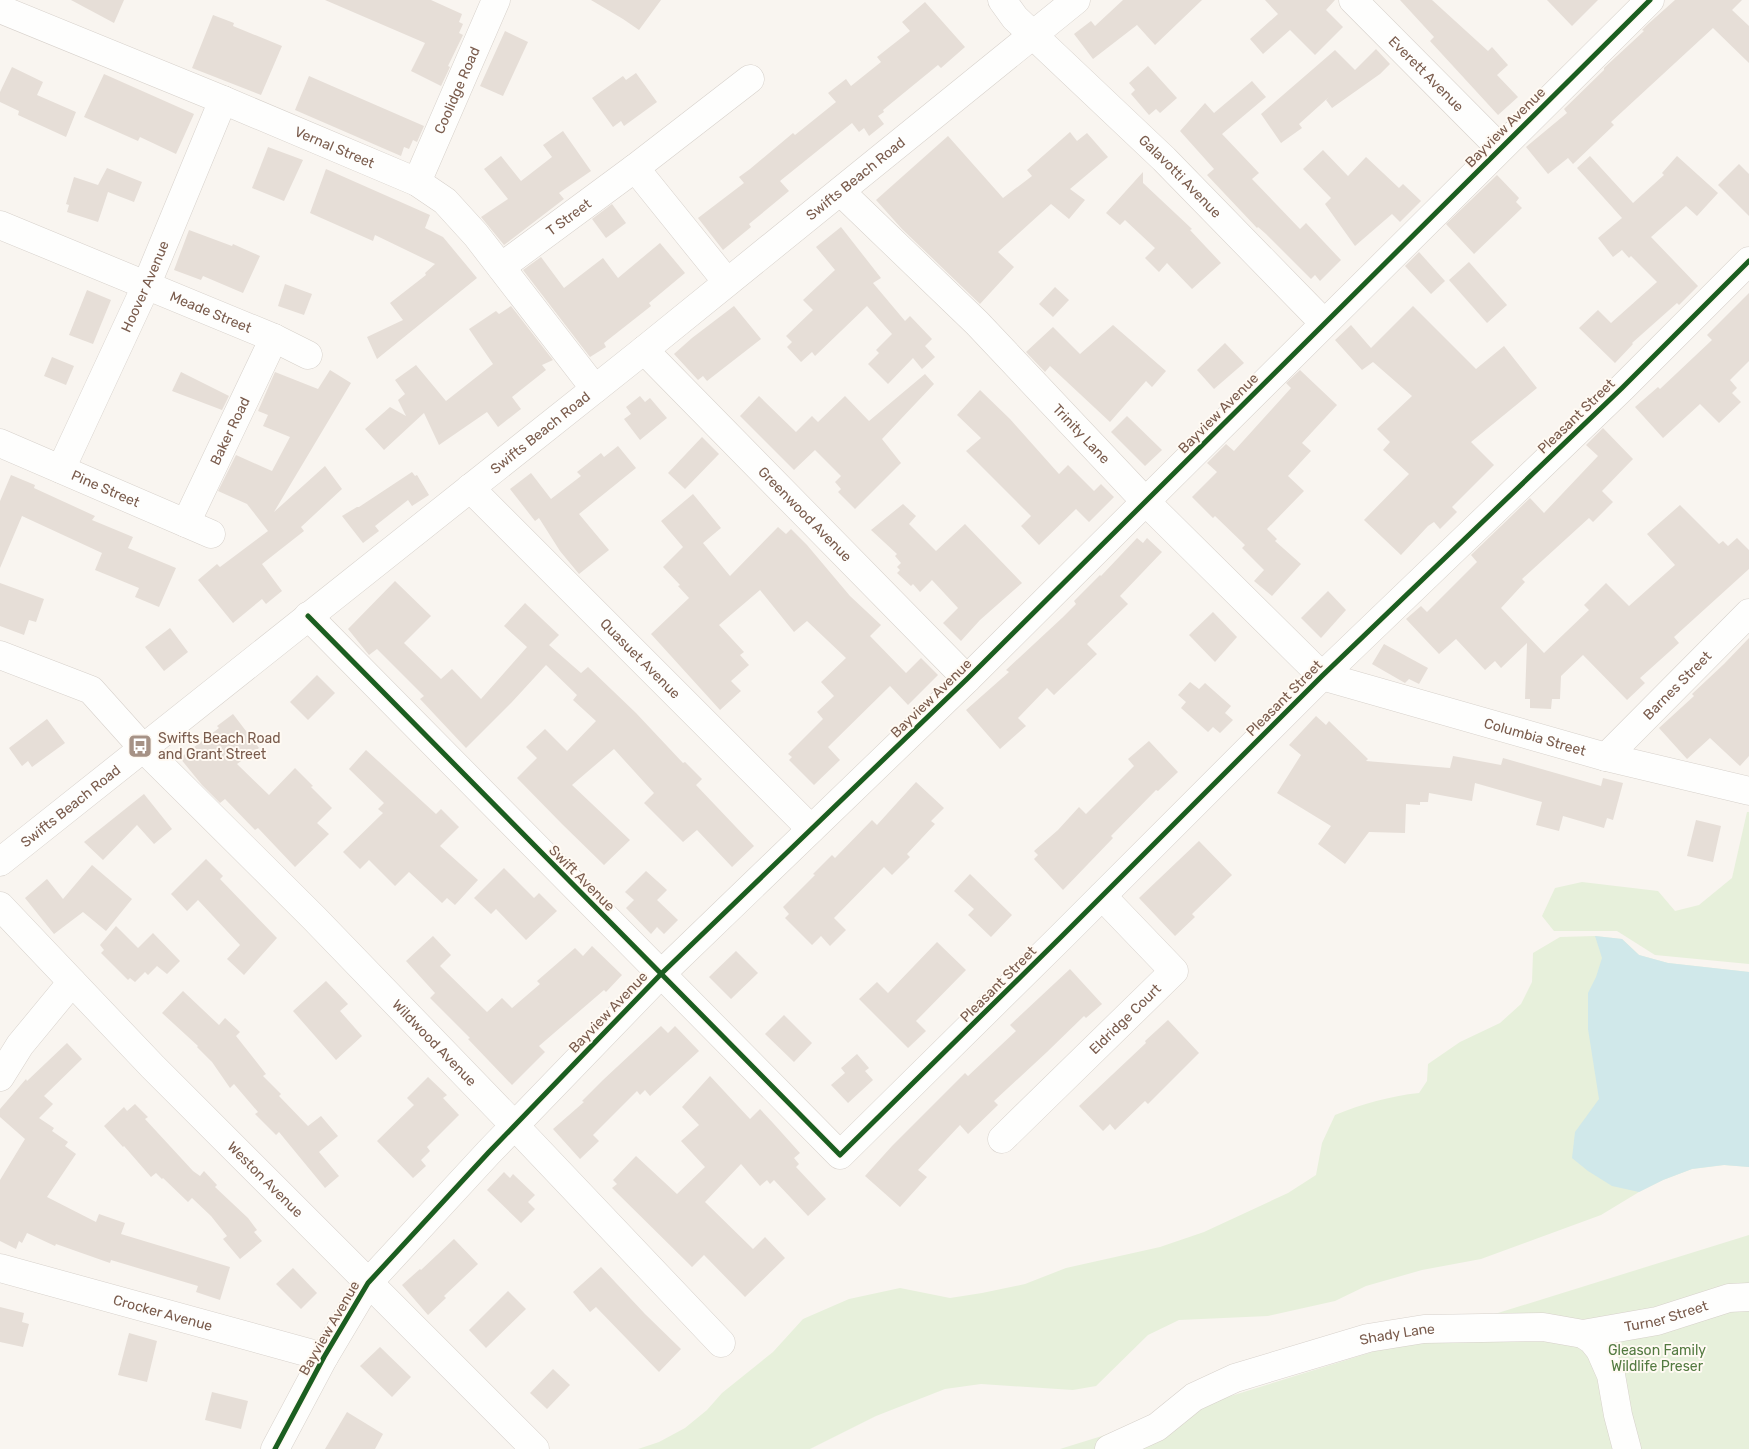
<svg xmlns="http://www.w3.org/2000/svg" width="1749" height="1449" viewBox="0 0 1749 1449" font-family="Rubik,sans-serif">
<rect width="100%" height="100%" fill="#f9f5f0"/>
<g fill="#e7f0db">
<polygon points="1747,812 1749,812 1749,964 1655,955 1617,931 1554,931 1542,916 1555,888 1582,882 1658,891 1675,911 1699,905 1732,878"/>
<path d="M1595,936L1622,939L1639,955L1668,963L1749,972V1167L1724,1165L1692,1169L1663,1180L1639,1192L1601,1215L1481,1259L1422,1270L1366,1286L1335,1301L1268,1316L1179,1320L1148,1335L1096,1386L1073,1390L981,1384L945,1389L876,1416L810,1449H638L659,1442L685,1428L707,1410L722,1393L773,1352L803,1319L849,1299L900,1288L950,1298L982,1293L1025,1284L1066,1268L1160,1247L1204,1232L1288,1193L1316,1175L1322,1143L1335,1115C1362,1104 1390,1096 1419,1093L1427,1081L1428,1064L1460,1042L1500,1023L1521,1004L1532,982L1533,953L1560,937Z"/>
<polygon points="1749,1235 1749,1449 1060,1449"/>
</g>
<polygon fill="#d0e8ea" points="1595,936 1622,939 1639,955 1668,963 1749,972 1749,1167 1724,1165 1692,1169 1663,1180 1639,1192 1612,1186 1588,1171 1572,1158 1575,1132 1599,1099 1588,1029 1588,993 1596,977 1602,958"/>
<g fill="#e6ded7">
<polygon points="71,0 124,0 114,23"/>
<polygon points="325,0 431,0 462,14 459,22 463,24 459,33 463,35 448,66 450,67 441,86 411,71 425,43"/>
<polygon points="591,0 661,0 639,30 623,19"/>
<polygon points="1123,0 1202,0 1155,45 1137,25 1093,59 1074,34 1091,21 1095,26"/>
<polygon points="1265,0 1335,0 1326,10 1343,27 1315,55 1290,30 1263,54 1250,39 1278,14"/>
<polygon points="1400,0 1432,0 1488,51 1492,47 1508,65 1497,75 1518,97 1498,115 1430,41 1434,37"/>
<polygon points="1547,0 1598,0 1572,26"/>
<polygon points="1675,0 1742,0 1732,10 1749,26 1749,63 1713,28 1611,122 1614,125 1573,164 1568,158 1548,174 1526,147 1567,113 1564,109 1604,70 1604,68 1644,31 1642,30 1647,25"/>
<polygon points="925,2 965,47 941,68 938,65 883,110 884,112 878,116 884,124 869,136 864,128 859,132 852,123 780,181 789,191 749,224 751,227 723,250 698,218 744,183 739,177 750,169 793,133 795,135 836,102 828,93 846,79 851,86 881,62 877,57 910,31 902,22"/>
<polygon points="213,15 234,23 233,26 282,46 261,95 192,68"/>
<polygon points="505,31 528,42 503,96 480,86"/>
<polygon points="1376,49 1390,64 1380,74 1332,108 1326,100 1329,97 1299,124 1302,128 1281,143 1261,114 1335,50 1355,70"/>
<polygon points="1148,66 1177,98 1160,113 1156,109 1149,115 1131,94 1135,90 1129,83"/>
<polygon points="12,67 43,82 37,95 76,112 66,137 18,115 19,111 0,102 0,92"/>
<polygon points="636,73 657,102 624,126 621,121 613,127 592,98 623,76 626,80"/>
<polygon points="104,74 194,114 176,154 140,137 138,141 84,117"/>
<polygon points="309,76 424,126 417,142 413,140 409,149 404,147 401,156 295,110"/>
<polygon points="1252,81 1266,97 1222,134 1259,173 1252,179 1300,229 1306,223 1341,260 1320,281 1315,275 1311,279 1266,234 1258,227 1257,228 1207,175 1214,169 1180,131 1205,103 1214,113"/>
<polygon points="563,131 591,171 559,193 564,199 504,245 481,217 508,199 484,169 501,156 521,181 552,157 543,145"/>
<polygon points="1070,132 1077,141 1087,133 1108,157 1070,189 1085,200 1069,219 1051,204 998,252 1014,267 980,304 902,229 876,200 948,136 1003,198 1032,176 1027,170"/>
<polygon points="268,147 303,160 284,201 252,188"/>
<polygon points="1323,150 1348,176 1366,157 1399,188 1403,184 1421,201 1400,222 1392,214 1355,246 1325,204 1331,198 1303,169"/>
<polygon points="1590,156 1633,203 1664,175 1662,173 1677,156 1718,193 1697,216 1686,206 1651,237 1698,286 1679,305 1677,303 1632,343 1633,344 1615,363 1579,328 1598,310 1611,323 1657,282 1631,256 1629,258 1622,250 1613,257 1598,238 1622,218 1577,168"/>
<polygon points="1739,164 1749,174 1749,216 1718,185"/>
<polygon points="107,168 142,182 134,202 108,192 98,222 67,212 69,205 66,204 74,177 98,185"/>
<polygon points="326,169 430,215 425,228 443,237 477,278 377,359 367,337 403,320 390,303 426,275 425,273 435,264 375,235 373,241 310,213"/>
<polygon points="1143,172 1143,183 1192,229 1190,230 1221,263 1192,289 1167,263 1159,272 1145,258 1155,248 1125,220 1120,225 1106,213"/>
<polygon points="1497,175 1519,198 1516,202 1522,208 1474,254 1446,224"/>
<polygon points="612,204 626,223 606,238 592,219"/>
<polygon points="841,227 881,278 873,283 905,321 910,316 932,339 925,346 935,357 922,369 913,358 888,384 868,364 879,353 876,350 892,334 867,306 815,356 812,352 801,362 787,347 792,342 786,336 813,310 803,300 835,270 816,247"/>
<polygon points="189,230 232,246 233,244 260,256 243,293 203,276 201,280 174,270"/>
<polygon points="660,243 685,273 649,303 651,306 604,343 606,347 590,357 523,270 541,257 564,288 603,258 618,278"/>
<polygon points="1419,252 1445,281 1431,294 1405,266"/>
<polygon points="1469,262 1507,305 1487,323 1449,280"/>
<polygon points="285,284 312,294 304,315 278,306"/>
<polygon points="1055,287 1069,300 1053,317 1039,304"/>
<polygon points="87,290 111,300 93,344 69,335"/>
<polygon points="1749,293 1749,361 1730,380 1737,388 1732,393 1741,402 1719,423 1700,404 1663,438 1635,407 1658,387 1660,389 1712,340 1707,335"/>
<polygon points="511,306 553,360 542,365 546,370 512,397 521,409 498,427 487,412 439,445 424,413 384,450 365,429 390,407 406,416 398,400 405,394 395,380 416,365 446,401 493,364 469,329 496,311 499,314"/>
<polygon points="734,306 761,339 707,381 703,376 698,380 674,354 692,338"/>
<polygon points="1413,306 1476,369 1504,346 1537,388 1471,442 1494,465 1452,507 1457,512 1440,529 1434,522 1428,526 1401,555 1364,520 1409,474 1383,450 1390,442 1377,429 1412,396 1373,362 1362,370 1335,340 1351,325 1371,348"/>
<polygon points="1113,325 1166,371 1152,387 1146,381 1110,422 1050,366 1045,372 1026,352 1053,327 1080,354"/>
<polygon points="1225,343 1244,363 1214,389 1197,370"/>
<polygon points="52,357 74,366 66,385 44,376"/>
<polygon points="330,370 351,383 274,512 325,466 342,489 301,527 304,531 262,564 282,591 266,604 262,599 233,623 198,580 217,564 220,567 268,531 247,504 218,491 236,455 272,471 290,437 263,426 268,415 258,411 275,372 318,389"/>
<polygon points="1300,370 1337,405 1302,443 1311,451 1288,476 1304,491 1267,529 1277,539 1275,541 1301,564 1272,596 1254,581 1264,570 1242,548 1245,545 1215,516 1213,518 1192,497 1217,472 1207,463 1226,444 1234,451 1291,388 1286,383"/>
<polygon points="181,372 229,396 222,410 172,391"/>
<polygon points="925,374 934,384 882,439 901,463 855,509 838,492 841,489 835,482 841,476 815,450 794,470 740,416 759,396 796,432 812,416 818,422 845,396 869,421"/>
<polygon points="980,390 1010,419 1059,474 1068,465 1094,491 1101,484 1114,497 1089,522 1076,509 1039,545 1021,526 1031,516 966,451 981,438 957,415"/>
<polygon points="640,396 645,402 650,398 667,418 640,440 624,419 631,414 626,407"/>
<polygon points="1127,416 1162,450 1145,466 1111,432"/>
<polygon points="1603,428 1633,459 1602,491 1613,502 1593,522 1589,518 1522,579 1525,582 1501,608 1544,653 1589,610 1584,605 1606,583 1629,606 1675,565 1647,534 1680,505 1719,544 1723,541 1728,546 1737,538 1749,550 1749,569 1674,637 1679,643 1640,678 1645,683 1627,700 1583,655 1561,676 1560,699 1552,699 1551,709 1530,708 1530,699 1525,699 1527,643 1501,668 1495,661 1485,670 1456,639 1439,654 1406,619 1421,606 1427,612 1477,562 1471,555 1530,498 1544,513 1598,456 1586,445"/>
<polygon points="702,437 719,454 685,489 668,473"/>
<polygon points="618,446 636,468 579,514 609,550 579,574 560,551 539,518 535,521 510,489 531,473 551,499 581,476 577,472 601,453 604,457"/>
<polygon points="412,472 415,476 417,475 429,495 412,506 408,500 375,526 379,531 363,543 342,516 357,507 359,507"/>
<polygon points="11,475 35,485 34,488 95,516 92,520 133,537 128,548 176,568 159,607 135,597 139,588 95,570 102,553 22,516 0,568 0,501"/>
<polygon points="693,494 721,528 703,543 730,576 778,527 786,534 791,529 807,545 850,596 881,625 870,636 906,673 921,658 938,675 908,705 890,686 828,747 840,760 814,785 789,760 792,757 788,754 823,719 817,712 834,696 821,682 846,658 807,621 794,632 760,590 719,625 744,652 740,655 749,665 731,681 741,691 720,710 651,634 689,598 678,586 680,585 663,567 683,547 661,521"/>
<polygon points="903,504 916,516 909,524 936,551 965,524 1022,583 980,620 961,641 943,623 958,608 932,580 920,592 913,584 911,586 897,573 900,570 897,567 901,563 895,556 897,554 871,530"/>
<polygon points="1137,538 1143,543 1147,538 1162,552 1120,596 1128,604 1087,644 1097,654 1054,695 1047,688 1018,718 1026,726 1000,749 966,710 1009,672 1006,670 1062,618 1076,604 1074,601 1100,575 1101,576"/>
<polygon points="395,581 431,616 404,643 441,679 452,669 481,699 527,647 504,626 525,603 559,635 549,645 581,673 588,667 636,713 683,763 685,762 702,779 696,785 754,846 732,867 697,830 683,842 644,803 654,793 614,749 572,785 630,840 604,865 562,824 517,778 537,758 526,747 545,729 567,751 596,721 573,700 577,695 546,665 512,702 466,748 420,699 424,696 377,649 369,655 348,629"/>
<polygon points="0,583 44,599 36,622 29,620 24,635 0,626"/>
<polygon points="1328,591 1346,610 1321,638 1301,618"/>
<polygon points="1213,612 1237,637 1215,662 1189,635"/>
<polygon points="170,628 188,652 164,671 145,647"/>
<polygon points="1749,638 1749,756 1740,766 1710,738 1687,759 1659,728 1694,696 1692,694 1724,664"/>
<polygon points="1384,644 1428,668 1419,684 1409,679 1405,683 1372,664"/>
<polygon points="317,675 335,693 308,720 290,702"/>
<polygon points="1190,682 1199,689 1205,683 1231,706 1225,713 1233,720 1220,733 1213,727 1208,732 1181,708 1186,702 1178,695"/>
<polygon points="233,714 259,748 237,764 269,795 295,768 313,786 311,787 332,808 317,823 329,834 295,867 258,828 255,830 225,799 220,803 202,785 180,758 219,728 217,726"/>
<polygon points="1316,716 1326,725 1329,721 1368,759 1366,761 1450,768 1453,756 1501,765 1503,758 1601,786 1603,778 1623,783 1613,820 1607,818 1604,828 1563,816 1559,831 1536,825 1542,802 1475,783 1472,801 1429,793 1428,802 1420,802 1420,805 1406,804 1405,833 1369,832 1345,864 1318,844 1331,826 1277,793 1301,755 1289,745"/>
<polygon points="47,719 65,743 32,767 28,761 22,766 9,748"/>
<polygon points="1149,741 1178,772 1158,791 1156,790 1111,836 1113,838 1063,890 1034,859 1038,855 1034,851 1058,830 1079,807 1086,814 1134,766 1128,759"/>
<polygon points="366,750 436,814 441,809 459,827 440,846 478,880 455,905 447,898 442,903 409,872 395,886 369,860 360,869 343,852 383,813 378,809 384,803 349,769"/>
<polygon points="916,782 944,808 931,821 935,824 907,854 910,857 892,875 884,867 834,918 846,930 830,946 821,936 812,945 785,918 789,914 783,907 815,875 813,874 832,855 835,858 872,820 877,825"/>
<polygon points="144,794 172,829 154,844 137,825 103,860 84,842"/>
<polygon points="1696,820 1721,826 1713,862 1687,856"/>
<polygon points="1199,841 1232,875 1192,914 1195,917 1175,936 1139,898"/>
<polygon points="206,859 223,876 220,879 277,938 244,975 227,959 240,945 198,900 187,911 171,894"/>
<polygon points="92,865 132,899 106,931 83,912 54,934 25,898 47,879 63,899"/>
<polygon points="504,868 534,898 539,893 557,911 526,940 496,909 491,914 474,898"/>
<polygon points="646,871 667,890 657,900 678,920 664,934 657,927 651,934 626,908 634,900 625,892"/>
<polygon points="970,874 1012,915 991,937 968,915 974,909 954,891"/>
<polygon points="116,926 138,948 153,933 180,961 167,974 157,966 148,975 145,972 135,982 130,978 128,980 101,953 104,950 100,945"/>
<polygon points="433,936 451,955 440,966 487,1012 502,998 512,1008 540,984 537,981 575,948 583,956 592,946 622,975 606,992 604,990 539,1046 545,1052 512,1085 468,1039 470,1038 430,998 435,993 406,961"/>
<polygon points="937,942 966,970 916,1021 926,1031 908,1048 859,999 877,982 888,993"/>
<polygon points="736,951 758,973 731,999 709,977"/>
<polygon points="1070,969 1102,1004 1086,1018 1084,1016 1047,1052 994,1101 998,1105 968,1134 960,1125 918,1170 927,1177 900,1207 865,1176 892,1146 965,1073 968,1076 1016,1031 1010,1025"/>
<polygon points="326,981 348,1004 340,1011 362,1036 336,1060 293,1011"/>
<polygon points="183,991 219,1025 225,1018 240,1032 236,1036 266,1074 263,1076 281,1094 279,1096 308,1126 321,1116 338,1136 319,1152 339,1176 325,1188 279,1132 276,1135 255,1114 258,1112 234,1084 230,1088 212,1062 197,1047 198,1046 162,1013"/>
<polygon points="784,1015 812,1043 794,1062 765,1034"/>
<polygon points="1168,1020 1199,1053 1148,1104 1145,1101 1115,1130 1110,1124 1103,1131 1079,1106 1146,1043 1145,1041"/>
<polygon points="661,1026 668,1033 675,1026 699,1051 650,1096 645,1090 640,1095 637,1091 593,1135 599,1141 580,1159 553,1129 584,1102 582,1101 603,1080"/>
<polygon points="67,1043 82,1059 44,1096 53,1104 39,1118 54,1128 52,1131 68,1142 65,1146 76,1154 47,1197 96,1222 99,1214 125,1223 121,1234 230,1267 220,1300 196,1292 198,1286 111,1260 110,1263 56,1244 55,1246 27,1233 22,1243 19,1241 16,1249 0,1241 0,1180 25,1139 0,1117 0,1109 26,1079 27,1081"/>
<polygon points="857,1054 869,1068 865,1071 873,1080 848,1103 831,1085 845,1073 841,1068"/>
<polygon points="710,1076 750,1119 760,1109 773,1123 800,1153 794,1158 799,1164 796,1167 826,1199 808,1216 774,1180 770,1184 767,1180 760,1186 741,1164 705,1202 753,1249 765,1237 785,1258 745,1297 704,1255 692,1267 612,1188 617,1184 613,1180 636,1156 677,1194 705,1167 681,1141 699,1125 682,1107"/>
<polygon points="428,1077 447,1095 443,1098 459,1115 427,1147 430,1151 421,1160 426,1166 413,1178 377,1141 414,1105 407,1098"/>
<polygon points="135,1104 148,1117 145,1119 193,1171 200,1176 204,1171 217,1185 215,1187 248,1218 257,1230 254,1232 262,1241 240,1259 223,1239 227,1236 211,1216 192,1198 188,1202 163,1178 162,1179 156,1173 151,1177 124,1146 123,1147 104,1126 124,1107 127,1111"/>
<polygon points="504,1172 510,1178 513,1174 535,1195 528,1202 535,1209 521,1223 487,1190"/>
<polygon points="454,1239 478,1264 444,1296 446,1298 428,1315 402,1285 420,1269 421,1270"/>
<polygon points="601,1267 645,1314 681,1349 659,1372 596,1307 590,1312 573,1292"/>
<polygon points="293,1268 317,1293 301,1309 276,1284"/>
<polygon points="508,1291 526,1309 486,1348 469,1330"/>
<polygon points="0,1307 24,1313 22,1322 29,1324 23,1347 0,1342"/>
<polygon points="129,1333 157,1341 147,1382 118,1375"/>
<polygon points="380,1347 411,1377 392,1397 360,1366"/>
<polygon points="553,1369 570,1385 547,1409 530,1393"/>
<polygon points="212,1392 248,1401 241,1429 205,1420"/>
<polygon points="347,1412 383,1434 375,1449 325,1449"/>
</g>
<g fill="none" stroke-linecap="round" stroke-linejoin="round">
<g stroke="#d7d1cb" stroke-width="29">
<g id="minor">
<path id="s1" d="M1002,0L1015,18L1164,159L1324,323"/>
<path id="s2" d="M1353,0L1500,148"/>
<path id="s3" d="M0,9L223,100L417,182L445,201L476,235L595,389"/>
<polyline points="635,168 750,79"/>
<path id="s4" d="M417,182L496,0"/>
<path id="s5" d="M841,192L977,323L1145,501L1322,676L1606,757L1749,791"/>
<path id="s6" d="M0,225L274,338L308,355"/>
<path id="s7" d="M501,267L635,168L727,282"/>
<path id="s8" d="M644,350L967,679"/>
<path id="s9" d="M0,443L211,534"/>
<path id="s10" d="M61,469L146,286L223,100"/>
<path id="s11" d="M470,488L811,829"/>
<path id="s12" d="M186,523L274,338"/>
<polyline points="308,616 840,1155 1061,937 1322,676 1622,388 1749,261"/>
<path id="s13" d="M0,655L91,690L143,748L314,918L515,1126L721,1343"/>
<path id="s14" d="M1606,757L1749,613"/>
<path id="s15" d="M0,862L644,350L1076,0"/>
<path id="s16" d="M0,906L153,1067L535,1449"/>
<polyline points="0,1077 20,1045 72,982"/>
<path id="s17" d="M1002,1139L1174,971L1102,896"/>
<path id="s18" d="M0,1268L324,1357"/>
<path id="s19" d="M1583,1334L1657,1321L1729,1298L1749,1297"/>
<polyline points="275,1449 324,1357 368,1283 489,1152 661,974 967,679 1650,0"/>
<path id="s20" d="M1109,1449L1157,1427L1194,1397L1235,1378L1368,1338L1424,1329L1543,1327L1583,1334L1592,1340L1600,1350L1611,1375L1618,1415L1627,1449"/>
</g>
</g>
<use href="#minor" stroke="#fefefd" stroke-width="28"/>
<g stroke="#fffaf3" stroke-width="8">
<g id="cycleway">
<polyline points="308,616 840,1155 1061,937 1322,676 1622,388 1749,261"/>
<polyline points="275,1449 324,1357 368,1283 489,1152 661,974 967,679 1650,0"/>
</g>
</g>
<use href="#cycleway" stroke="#1b5e20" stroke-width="5"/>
</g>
<defs>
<g id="bus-square" transform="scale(1.25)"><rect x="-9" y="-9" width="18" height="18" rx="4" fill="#a69286" stroke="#fffaf3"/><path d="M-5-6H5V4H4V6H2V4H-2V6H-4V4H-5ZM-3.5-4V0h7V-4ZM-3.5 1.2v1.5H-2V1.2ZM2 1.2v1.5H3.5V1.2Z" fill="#fff"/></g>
</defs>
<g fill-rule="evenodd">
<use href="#bus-square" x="140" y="746"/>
</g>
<g text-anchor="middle" stroke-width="4" stroke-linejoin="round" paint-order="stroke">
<g font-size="14" fill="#7a5c4d" stroke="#fffaf3">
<text dy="5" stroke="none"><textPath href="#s2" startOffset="104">Everett Avenue</textPath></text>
<text dy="5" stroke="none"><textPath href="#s4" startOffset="100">Coolidge Road</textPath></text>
<text transform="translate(1505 127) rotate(-45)" y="5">Bayview Avenue</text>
<text dy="5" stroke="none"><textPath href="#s3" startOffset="362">Vernal Street</textPath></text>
<text dy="5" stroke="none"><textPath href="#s1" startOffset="251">Galavotti Avenue</textPath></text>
<text dy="5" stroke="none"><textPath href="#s15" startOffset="1095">Swifts Beach Road</textPath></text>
<text dy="5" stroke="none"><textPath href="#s7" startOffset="84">T Street</textPath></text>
<text dy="5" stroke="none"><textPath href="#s10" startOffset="201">Hoover Avenue</textPath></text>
<text dy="5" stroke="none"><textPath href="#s6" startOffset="228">Meade Street</textPath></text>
<text transform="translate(1218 413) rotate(-45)" y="5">Bayview Avenue</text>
<text transform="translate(1576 416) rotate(-44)" y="5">Pleasant Street</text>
<text dy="5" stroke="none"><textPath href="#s12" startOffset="102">Baker Road</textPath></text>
<text dy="5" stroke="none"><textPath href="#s15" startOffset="690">Swifts Beach Road</textPath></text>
<text dy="5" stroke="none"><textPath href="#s5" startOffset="341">Trinity Lane</textPath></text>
<text dy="5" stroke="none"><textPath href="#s9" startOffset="115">Pine Street</textPath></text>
<text dy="5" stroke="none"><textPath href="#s8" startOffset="230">Greenwood Avenue</textPath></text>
<text dy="5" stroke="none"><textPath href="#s11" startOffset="241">Quasuet Avenue</textPath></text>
<text dy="5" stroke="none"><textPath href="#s14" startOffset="101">Barnes Street</textPath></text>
<text transform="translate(931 698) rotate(-44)" y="5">Bayview Avenue</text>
<text transform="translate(1284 698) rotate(-45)" y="5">Pleasant Street</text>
<text dy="5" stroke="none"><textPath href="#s5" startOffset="904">Columbia Street</textPath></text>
<text dy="5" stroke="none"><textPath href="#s15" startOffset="90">Swifts Beach Road</textPath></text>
<text transform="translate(582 878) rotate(45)" y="5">Swift Avenue</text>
<text transform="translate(998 984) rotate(-45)" y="5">Pleasant Street</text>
<text transform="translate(608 1012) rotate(-46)" y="5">Bayview Avenue</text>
<text dy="5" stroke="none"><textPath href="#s17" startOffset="172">Eldridge Court</textPath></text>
<text dy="5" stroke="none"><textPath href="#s13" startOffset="590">Wildwood Avenue</textPath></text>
<text dy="5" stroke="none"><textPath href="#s16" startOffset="381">Weston Avenue</textPath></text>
<text dy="5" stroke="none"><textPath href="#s18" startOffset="169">Crocker Avenue</textPath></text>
<text dy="5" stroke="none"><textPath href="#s19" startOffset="85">Turner Street</textPath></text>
<text transform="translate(329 1328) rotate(-60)" y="5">Bayview Avenue</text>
<text dy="5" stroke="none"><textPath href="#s20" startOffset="314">Shady Lane</textPath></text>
</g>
<g font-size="14" fill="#7a5c4d" stroke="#fffaf3" text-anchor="start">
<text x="158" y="743">Swifts Beach Road<tspan x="158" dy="16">and Grant Street</tspan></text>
</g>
<g font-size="14" fill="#537a41" stroke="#fffaf3">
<text x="1657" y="1355">Gleason Family<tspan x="1657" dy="16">Wildlife Preser</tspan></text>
</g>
</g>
</svg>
